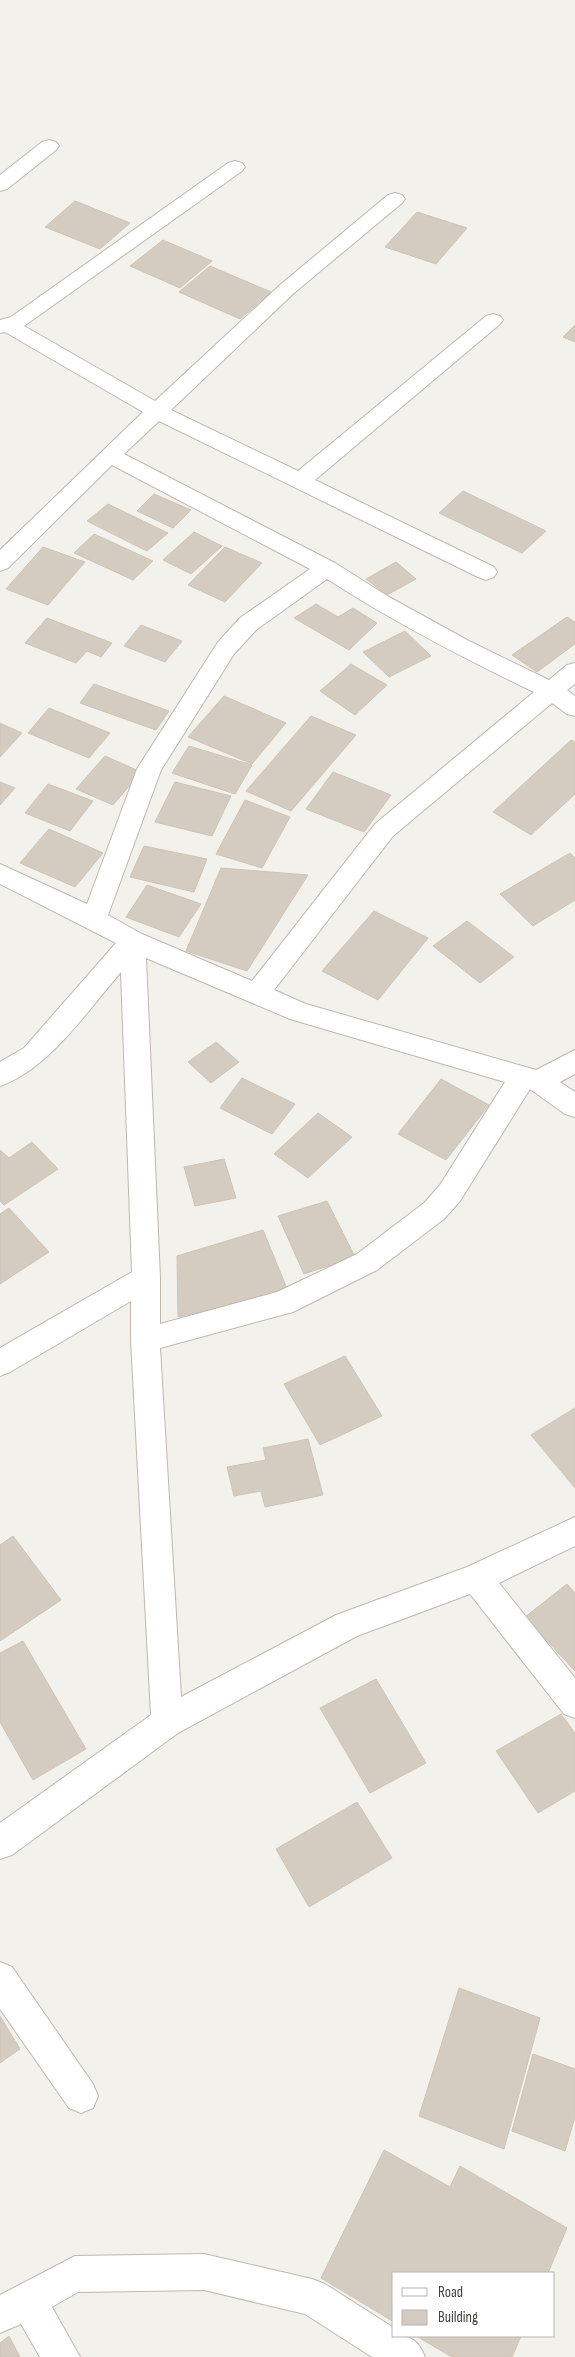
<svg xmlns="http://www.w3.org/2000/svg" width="575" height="2357" viewBox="0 0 575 2357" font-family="'Sofia Sans Condensed',sans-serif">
<rect width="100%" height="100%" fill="#f3f1eb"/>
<g fill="#d4ccc1" stroke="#cec4b5">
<polygon points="75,201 130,223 100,249 45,227"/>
<polygon points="417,212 467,228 436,264 385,247"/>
<polygon points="163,240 212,261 180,288 130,266"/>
<polygon points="210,266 271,292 240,319 179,292"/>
<polygon points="575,325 575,342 563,337"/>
<polygon points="463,491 546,531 522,553 439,513"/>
<polygon points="154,494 191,510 173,528 137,511"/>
<polygon points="108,504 168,533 147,551 87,521"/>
<polygon points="194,532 222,546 191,574 163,560"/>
<polygon points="94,534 153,561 133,580 74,553"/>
<polygon points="43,547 85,562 48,605 6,589"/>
<polygon points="225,547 262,563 225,602 188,585"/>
<polygon points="396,562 416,579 387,595 366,579"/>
<polygon points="316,604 338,617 353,608 377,623 349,650 294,618"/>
<polygon points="567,617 575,622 575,644 537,672 512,655"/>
<polygon points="47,618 112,643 101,657 87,651 76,663 25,643"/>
<polygon points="141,625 182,641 165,662 124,646"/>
<polygon points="405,631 431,656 389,677 363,652"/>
<polygon points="351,664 387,685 355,715 320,691"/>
<polygon points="94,684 169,711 156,730 80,703"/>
<polygon points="224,696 286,723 252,764 188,737"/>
<polygon points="49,708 110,733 89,758 28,733"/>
<polygon points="311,716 356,735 291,811 246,791"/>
<polygon points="0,723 22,733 0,757"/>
<polygon points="571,740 575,742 575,794 531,835 493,812"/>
<polygon points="189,746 252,765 235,794 172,773"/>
<polygon points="105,756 141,772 113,805 76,789"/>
<polygon points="333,772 391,795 364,832 306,809"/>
<polygon points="0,782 15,788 0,805"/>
<polygon points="175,782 231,796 212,836 155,822"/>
<polygon points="48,784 93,801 70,831 25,813"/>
<polygon points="245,800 290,817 262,868 216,854"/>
<polygon points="49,829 103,853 75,887 20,863"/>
<polygon points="144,846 207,859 194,892 130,877"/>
<polygon points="570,853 575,858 575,900 533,926 500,894"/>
<polygon points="221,868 308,875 247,971 186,951"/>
<polygon points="147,885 201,904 179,937 126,917"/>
<polygon points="374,911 428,938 378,1000 322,971"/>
<polygon points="467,921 514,957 480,983 433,946"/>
<polygon points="216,1042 239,1062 211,1083 188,1062"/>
<polygon points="242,1078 295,1104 272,1134 220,1108"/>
<polygon points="441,1079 489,1105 446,1160 398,1134"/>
<polygon points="318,1113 352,1137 308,1178 274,1154"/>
<polygon points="32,1142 58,1169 4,1205 0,1201 0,1150 9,1158"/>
<polygon points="224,1159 236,1198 195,1206 184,1167"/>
<polygon points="327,1201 355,1257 304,1274 278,1216"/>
<polygon points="9,1208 49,1252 0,1284 0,1214"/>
<polygon points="263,1230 288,1291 178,1317 177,1256"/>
<polygon points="345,1356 382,1416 320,1445 284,1384"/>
<polygon points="575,1408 575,1488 531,1435"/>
<polygon points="308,1439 323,1495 265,1507 261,1491 234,1496 227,1467 266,1460 263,1448"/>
<polygon points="13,1536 61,1600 0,1641 0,1545"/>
<polygon points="567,1584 575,1593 575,1671 525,1617"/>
<polygon points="23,1641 86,1749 33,1780 0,1722 0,1653"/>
<polygon points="376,1679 426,1763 370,1793 320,1708"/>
<polygon points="561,1714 575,1733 575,1791 538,1813 496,1751"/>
<polygon points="357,1802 392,1858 309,1907 276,1849"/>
<polygon points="459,1988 540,2018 504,2149 419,2116"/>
<polygon points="0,2016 20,2049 0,2063"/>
<polygon points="533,2054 575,2069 575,2117 565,2151 512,2131"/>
<polygon points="384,2150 450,2187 460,2166 567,2228 548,2273 394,2273 394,2322 321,2278"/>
<polygon points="9,2336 20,2357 0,2357 0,2343"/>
<polygon points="416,2336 521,2336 512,2357 452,2357"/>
</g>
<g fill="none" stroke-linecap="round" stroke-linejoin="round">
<g stroke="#beb8ae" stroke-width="2">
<g id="street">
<polygon points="49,140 56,142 59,146 56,150 7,189 0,191 0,175 42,142"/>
<path d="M235,161L242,163L245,167L242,171L24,326L155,401L280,285L388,195L395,193L402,195L405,199L402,203L294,293L171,410L298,471L486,316L493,314L500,316L503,320L500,324L315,480L494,567L497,572L494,577L486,580L478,577L159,421L124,454L335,563L389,597L469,641L549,680L567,665L575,663V684L567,690L575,696V716L567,714L552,703L393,836L274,990L306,1004L536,1070L575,1050V1074L560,1082L575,1092V1117L565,1114L530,1089L460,1201L444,1219L377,1270L293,1312L160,1348L181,1697L336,1615L467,1567L575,1517V1546L499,1583L575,1678V1718L564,1714L470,1594L357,1636L178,1733L12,1855L0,1859V1823L151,1715L131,1340V1301L10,1372L0,1376V1348L132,1272L121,972C88,1010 48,1070 0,1086V1062L24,1048L116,943L0,884V864L87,904L137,769L218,642L240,618L310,569L112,465L8,568L0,571V550L143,412L5,332L0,333V320L11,317L228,163ZM327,579C394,622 463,658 534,692L375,824L252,981L142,934L108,915L161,770L234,654L256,630ZM146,958L290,1019L505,1082L440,1185L424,1203L357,1254L277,1292L160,1324V1278Z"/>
<polygon points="0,1962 12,1967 93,2084 98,2096 93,2108 81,2113 69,2108 0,2009"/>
<path d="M204,2254L312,2279L325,2284L394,2328V2336C412,2336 418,2340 425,2357H372L305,2314L204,2290L78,2292L52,2307L80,2357H40L21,2324L0,2333V2295L75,2256Z"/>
</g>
</g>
<use href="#street" fill="#fff" fill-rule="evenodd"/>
</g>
<rect x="392" y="2272" width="162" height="65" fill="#ffffff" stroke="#b5b3b0"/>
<rect x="402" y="2288" width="25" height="8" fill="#ffffff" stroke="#b5b3b0"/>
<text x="438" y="2297" font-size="15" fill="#464139">Road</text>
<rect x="402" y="2310" width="25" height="15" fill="#d4ccc1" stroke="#b5b3b0"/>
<text x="438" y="2322" font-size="15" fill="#464139">Building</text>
</svg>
